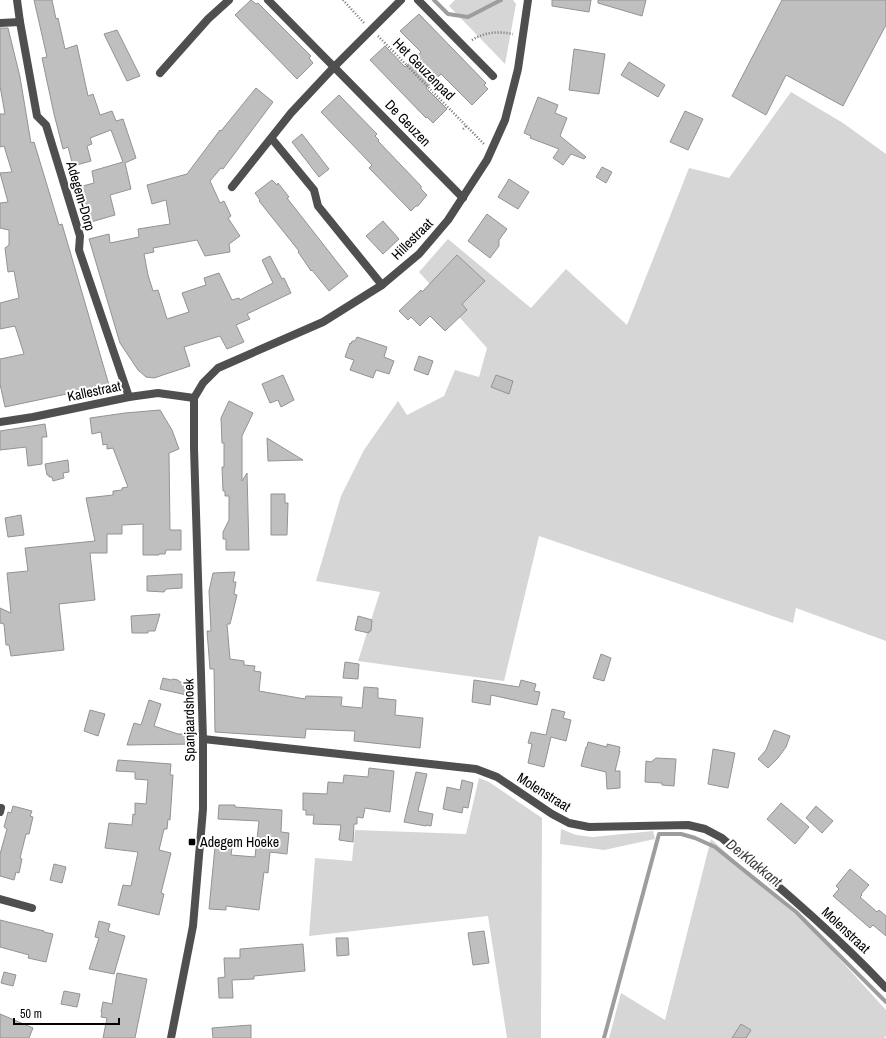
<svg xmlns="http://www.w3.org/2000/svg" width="886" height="1038" viewBox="0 0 886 1038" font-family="'Archivo Narrow',sans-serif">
<rect width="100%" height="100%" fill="#fff"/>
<g fill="#d6d6d6">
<polygon points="455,0 513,0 516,4 505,64 449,6"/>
<polygon points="791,92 843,123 886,154 886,641 796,608 793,623 539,536 504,681 358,661 380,592 316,581 341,496 364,450 398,401 407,415 444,396 455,370 479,377 487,348 419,272 448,239 531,308 566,269 627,325 689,168 729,178"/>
<polygon points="479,778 489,782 542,818 541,1038 507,1038 488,916 309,936 315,858 352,861 355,830 466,834"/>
<polygon points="561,829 576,835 593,837 653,831 655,839 604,850 560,844"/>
<polygon points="711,839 817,934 886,1010 886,1036 884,1038 609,1038 621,993 665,1020"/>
</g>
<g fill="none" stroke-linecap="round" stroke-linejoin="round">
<g stroke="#9d9d9d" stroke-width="4">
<polyline points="434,0 448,14 468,17 501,0"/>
<polyline points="604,1038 659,834 681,834 695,838 715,847 796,912 886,1002"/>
</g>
</g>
<g fill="#bfbfbf" stroke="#939393">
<polygon points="34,0 52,0 56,19 58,18 65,49 77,45 88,96 93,94 100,115 112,111 116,121 123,119 136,158 125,163 131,189 110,195 115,215 91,222 85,200 83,201 79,187 94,183 92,171 123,162 111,130 90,138 92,144 87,146 91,161 73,166 68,147 63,149 54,114 42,58 47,57"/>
<polygon points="251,0 256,4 258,3 311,56 309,58 313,63 297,79 235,15"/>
<polygon points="552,0 591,0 589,12 552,6"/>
<polygon points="598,0 646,0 642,16 598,3"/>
<polygon points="782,0 886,0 886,25 843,106 786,75 766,115 732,96"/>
<polygon points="419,14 486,83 484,85 488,89 472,105 441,74 426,88 447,109 433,123 427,117 426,118 370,60 385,46 405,67 421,52 400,31"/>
<polygon points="0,28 8,28 20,77 31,143 34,142 59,225 62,224 109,385 5,407 0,384 0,359 24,354 15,326 0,329 0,303 19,298 14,271 8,272 5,248 9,245 9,230 0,228 0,203 8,202 0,173 12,172 4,146 0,147 0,114 5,114 0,86"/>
<polygon points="117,30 140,76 127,81 104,34"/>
<polygon points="574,49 605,54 599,94 569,90"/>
<polygon points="629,62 665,85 658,97 621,75"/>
<polygon points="256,88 273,102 223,169 221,168 210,181 220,203 224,201 231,216 228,218 240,236 229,244 230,252 205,256 197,240 153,248 154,252 144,254 148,275 153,291 158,290 167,319 189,312 182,293 206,285 204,278 219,273 232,300 239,298 240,300 273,283 262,260 270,256 282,279 284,278 291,293 247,314 250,319 236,325 244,342 227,349 220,336 184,347 190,366 154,378 146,377 138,370 120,343 89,239 109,234 110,243 139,237 138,229 170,224 166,200 152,204 147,185 187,174 220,130 221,131"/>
<polygon points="339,95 377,134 375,136 379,140 378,141 421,186 421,189 427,195 418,206 416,206 411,211 369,168 372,165 321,112"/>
<polygon points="538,97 558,105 555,113 567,118 560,136 586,157 584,159 571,154 563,165 553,158 559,149 530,138 531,136 524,133"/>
<polygon points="685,111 703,119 688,150 670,142"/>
<polygon points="302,134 329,169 319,177 292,142"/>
<polygon points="602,167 612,172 606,183 596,177"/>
<polygon points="509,179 529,192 518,209 498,197"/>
<polygon points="272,180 277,185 278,183 289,197 287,198 348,276 329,291 312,270 311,271 303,259 298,252 299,251 259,201 260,200 255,193"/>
<polygon points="487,214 507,229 499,240 499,246 490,258 468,241"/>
<polygon points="383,221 399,239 383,254 366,236"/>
<polygon points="457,255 485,281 462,304 467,310 445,331 430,316 420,326 411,317 408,320 399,311 421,290 422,292"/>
<polygon points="357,337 387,347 384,357 394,361 389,374 376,370 373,378 350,370 354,360 345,357 350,343 351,344 352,341 355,341"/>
<polygon points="419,356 433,361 428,375 414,370"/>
<polygon points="283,375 294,400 281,407 278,400 270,403 262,384"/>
<polygon points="496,375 513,381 509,394 491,387"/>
<polygon points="229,401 253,413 242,436 242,481 247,473 249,550 226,550 226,539 223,539 223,532 229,520 229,496 225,496 225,491 223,491 222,467 224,467 224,443 222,443 221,418"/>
<polygon points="160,410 172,430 179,449 169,453 170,530 181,530 181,550 166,550 165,554 159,554 159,555 143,555 143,524 122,525 122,534 107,534 107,553 90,553 95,600 59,604 64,650 11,656 9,645 6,645 4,624 0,623 0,608 11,613 7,573 28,571 25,548 95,541 86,498 113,495 113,491 122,490 122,488 128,487 113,448 107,449 107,444 103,445 101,432 92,434 90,418 125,413"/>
<polygon points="45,424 47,437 42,437 42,464 28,466 26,447 0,450 0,431"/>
<polygon points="267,438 303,460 268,461"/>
<polygon points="68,460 69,472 63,473 64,478 53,481 52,477 49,477 49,475 47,475 45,464"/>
<polygon points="271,494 285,494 285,503 288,503 287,535 271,535"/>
<polygon points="21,515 24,535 8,537 5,518"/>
<polygon points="235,572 233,582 236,582 234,594 237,595 230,624 227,624 230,659 244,661 244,665 255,666 254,671 261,672 259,691 305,699 306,696 342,697 341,706 362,708 364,687 378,688 378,698 396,700 395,715 423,718 420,748 354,741 355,731 306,729 305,738 215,732 214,669 210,669 207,631 211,631 209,591 213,573"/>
<polygon points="182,574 182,588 166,589 164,592 147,591 147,576"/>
<polygon points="160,614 155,631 148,631 148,633 132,633 131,616"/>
<polygon points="358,616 372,620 371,631 369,631 369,633 355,630"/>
<polygon points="601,654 611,658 604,681 593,678"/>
<polygon points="345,662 359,664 358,679 343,678"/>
<polygon points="163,678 171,680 173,679 178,680 180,682 190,684 191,696 160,689"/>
<polygon points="474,680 519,687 521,680 536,684 534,691 540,692 537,705 491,695 490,705 472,702"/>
<polygon points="149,700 161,704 154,726 178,734 195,734 195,744 127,745 134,723 141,725"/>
<polygon points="552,709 565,712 563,718 571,720 566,741 551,737 544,767 528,763 532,744 528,743 531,732 546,735"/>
<polygon points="90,710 105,714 98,736 84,731"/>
<polygon points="774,730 790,736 786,747 778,758 768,768 758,759 766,750"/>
<polygon points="588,742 607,747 607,744 620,747 619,751 620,751 615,771 620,771 620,788 607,789 606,772 581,766 586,747 587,747"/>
<polygon points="713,749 735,753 728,788 708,784"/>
<polygon points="656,758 676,759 674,786 662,785 662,783 645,782 646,761 651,762"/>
<polygon points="118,760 171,764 170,775 173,775 170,820 168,819 167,829 164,829 159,850 171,853 161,893 164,894 159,915 118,905 123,885 131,886 138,852 105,848 109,823 132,825 133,814 135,815 135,803 146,804 148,780 135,779 135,772 116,771"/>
<polygon points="369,768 394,771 390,812 365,808 363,818 357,817 357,824 354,824 353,842 339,840 341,825 313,824 314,815 306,815 306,810 303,810 303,793 327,794 328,782 343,783 344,775 368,777"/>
<polygon points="416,772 427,774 418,811 433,814 431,826 426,825 426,826 404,822"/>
<polygon points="462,780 473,783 468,808 463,807 462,813 443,809 447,787 460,790"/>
<polygon points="781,803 809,827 795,844 767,819"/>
<polygon points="219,805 235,805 235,807 282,810 281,832 289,833 287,854 270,852 268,873 264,872 259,910 226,906 226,910 209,909 215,847 232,848 231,855 255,857 259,821 218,819"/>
<polygon points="13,806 32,811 30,816 33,817 29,834 26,834 20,858 22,859 19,873 16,872 14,880 0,876 0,854 7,829 4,827 8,812 11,813"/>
<polygon points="816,806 833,821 822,833 806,818"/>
<polygon points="54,864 66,867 62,883 50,880"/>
<polygon points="850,869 869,885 861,894 862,895 860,897 877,912 879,910 886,916 886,936 873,925 870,928 833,896 839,889 836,886"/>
<polygon points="0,920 44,931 44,932 53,934 46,962 28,958 29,955 0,947"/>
<polygon points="99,921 110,924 108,931 125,936 114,974 89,969 99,938 95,937"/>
<polygon points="484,931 489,963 473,965 468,933"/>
<polygon points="336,938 348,938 349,955 337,956"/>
<polygon points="303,944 305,971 254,976 254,979 232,980 233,998 219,998 218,978 225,977 224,958 240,958 240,949"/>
<polygon points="4,972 16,975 13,986 1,983"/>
<polygon points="117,973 147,979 135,1038 103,1038 107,1018 101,1017 102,1013 101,1012 103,1002 112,1004"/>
<polygon points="64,991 80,994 77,1007 61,1004"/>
<polygon points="0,1014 33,1028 29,1038 0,1038"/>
<polygon points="741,1024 751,1030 746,1038 732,1038"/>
<polygon points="251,1025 251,1038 213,1038 212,1028"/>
</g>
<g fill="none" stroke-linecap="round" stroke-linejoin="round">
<g stroke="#717171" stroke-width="2.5" stroke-dasharray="1 2" stroke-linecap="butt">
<polyline points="343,0 364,23"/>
<polyline points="378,36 484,144"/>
<path d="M472,40C485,32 498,31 513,34"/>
<polyline points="463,129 466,126"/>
</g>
<g stroke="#4f4f4f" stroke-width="8">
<polyline points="17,0 20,22 37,116 46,125 80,236 79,250 129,397"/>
<polyline points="268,0 463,198"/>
<polyline points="418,0 493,76"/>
<polyline points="0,23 20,22"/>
<polyline points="160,73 208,19 229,0"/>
<polyline points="272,139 314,190 318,206 382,285"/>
<polyline points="232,187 291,113 334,67 401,0"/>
<polyline points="0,422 33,417 129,397 158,393 194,398"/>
<path d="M203,739L476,769L497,777L552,814L569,823L589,827L688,825L705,829L722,838C778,886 835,934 886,988"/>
<polyline points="0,812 1,808"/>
<polyline points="0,899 32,908"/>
</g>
<polyline stroke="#4f4f4f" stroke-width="8" points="171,1038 193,926 203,809 203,739 194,448 194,398 203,383 218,368 323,322 382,285 419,254 448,220 487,160 505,120 518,69 528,0"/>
</g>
<rect fill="#000" stroke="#fff" stroke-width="1.5" x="188" y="838" width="8" height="8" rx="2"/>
<g text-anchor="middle" stroke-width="4" stroke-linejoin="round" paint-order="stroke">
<g font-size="14" fill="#000" stroke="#fff">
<text transform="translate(424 69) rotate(45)" y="5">Het Geuzenpad</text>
<text transform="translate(408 123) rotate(46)" y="5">De Geuzen</text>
<text transform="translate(81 196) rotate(74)" y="5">Adegem-Dorp</text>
<text transform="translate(412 239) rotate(-45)" y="5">Hillestraat</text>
<text transform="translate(94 391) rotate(-12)" y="5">Kallestraat</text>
<text transform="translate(189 720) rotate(-91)" y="5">Spanjaardshoek</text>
<text transform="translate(544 792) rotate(32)" y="5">Molenstraat</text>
<text transform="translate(846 930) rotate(43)" y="5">Molenstraat</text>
</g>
<g font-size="14" fill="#000" stroke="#fff" text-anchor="start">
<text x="200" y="847">Adegem Hoeke</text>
</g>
<g font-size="15" font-style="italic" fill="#3e3e3e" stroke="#fff">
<text transform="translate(754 863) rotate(39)" y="5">De Klakkant</text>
</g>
</g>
<path d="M14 1018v6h105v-6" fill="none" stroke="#000000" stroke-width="2"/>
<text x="20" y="1018" font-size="12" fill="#000000" stroke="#ffffff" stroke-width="3" paint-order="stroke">50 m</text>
</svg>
